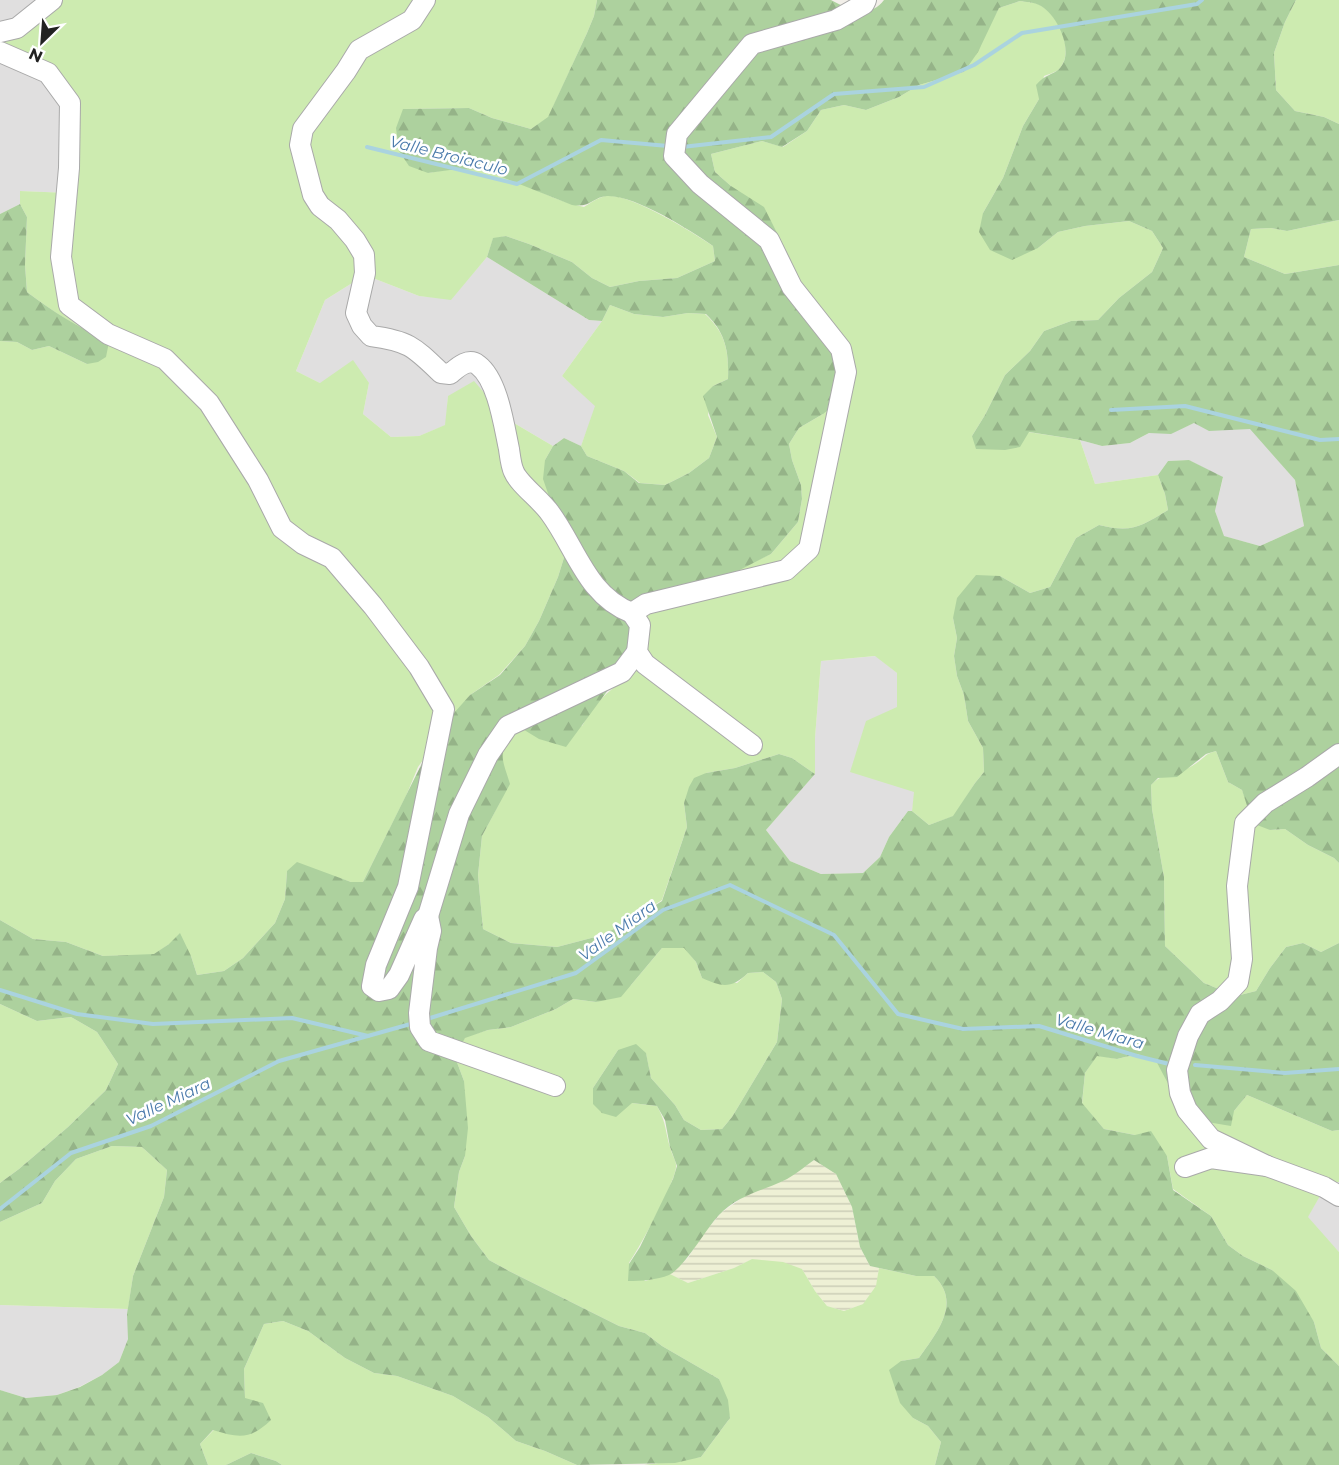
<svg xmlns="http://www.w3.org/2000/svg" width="1339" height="1465" viewBox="0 0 1339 1465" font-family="Montserrat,sans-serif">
<defs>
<pattern id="farmland-rules" width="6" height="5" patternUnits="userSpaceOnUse" patternTransform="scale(1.5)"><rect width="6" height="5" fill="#eef0d5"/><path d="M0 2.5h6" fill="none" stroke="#ccceb7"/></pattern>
<pattern id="forest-firs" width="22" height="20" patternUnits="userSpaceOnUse" patternTransform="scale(1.5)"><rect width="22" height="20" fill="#add19e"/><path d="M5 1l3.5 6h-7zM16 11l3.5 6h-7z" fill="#95b388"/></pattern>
</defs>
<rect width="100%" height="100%" fill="#f2efe9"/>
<g fill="#e0dfdf">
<polygon points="0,0 39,0 0,40"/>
<polygon points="0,45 58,72 69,193 20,191 20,204 0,214"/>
<polygon points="487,257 589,320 602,321 562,376 596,406 581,446 564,438 553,446 507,419 448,396 446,425 419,436 391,437 363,414 369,383 320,383 296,371 325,300 365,275 419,296 451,299"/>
<polygon points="1194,423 1206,428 1251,429 1295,480 1304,526 1260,546 1223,536 1215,511 1223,478 1189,460 1168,461 1158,475 1095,484 1080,440 1102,446 1130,443 1149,433 1171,433"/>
<polygon points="876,656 897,673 897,707 915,792 912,811 908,811 889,837 880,857 863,873 821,874 790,861 766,830 815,774 815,738 821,661"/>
<polygon points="1328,1182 1339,1182 1339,1252 1307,1218"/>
<polygon points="0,1305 128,1309 128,1339 119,1362 102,1375 79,1387 57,1395 26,1398 0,1390"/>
</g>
<polygon fill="url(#farmland-rules)" points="814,1160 836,1174 852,1207 860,1247 870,1266 879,1268 877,1286 863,1304 844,1311 827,1306 815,1291 802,1269 752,1259 734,1268 688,1283 670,1274 688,1258 703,1234 721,1213 749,1193 785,1180"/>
<g fill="#cdebb0">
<path d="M54,0H597L594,16L587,33L548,118L531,129L492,118L469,108L403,109L428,173C445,170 466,166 483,170C518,177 548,200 584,207C590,203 598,198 605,196C629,192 692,232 713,246L715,261L677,278L639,281L610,287L592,278L572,262L529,244L506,236L493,239L487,257L451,300L419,296L365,275L325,300L296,371L320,383L353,360L369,383L363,414L391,437L419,436L445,425L448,396L474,381L507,419L553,446L545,460L567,548L558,577L539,621L525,646L499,675L470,695L418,767L406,796L363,882H351L333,876L287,871L285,899L275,923L243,958L224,971L197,975L191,956L169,944L154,955L103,956L66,942L33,939L0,920V341L17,342L32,350L49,346L87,364L108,342C79,328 53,312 27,292L25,265L27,217L20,204V191L69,193L76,106L0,45V40Z"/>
<polygon points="1296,0 1339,0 1339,124 1324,117 1295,111 1276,90 1274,53 1285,22"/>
<path d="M1020,1C1026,2 1033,2 1038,4C1058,13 1075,50 1060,68C1057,72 1049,74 1044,76L1039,99L1023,126L1003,178L983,213L1038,248L1058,232L1085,226L1129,221L1152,231L1163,248L1152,272L1119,298L1098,320L1071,321L1044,331L1030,351L1005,375L985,415L972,436L1028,432L1080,440L1095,484L1158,475L1165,494L1168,510C1140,527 1132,533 1099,525L1076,538L1050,587L1030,593L1000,576L953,618L957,638L954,656L957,676L964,695L968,721L983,748L984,772L975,783L954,816L929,825L912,811L914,792L850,772L866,721L897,707V673L875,656L821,661L815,738V774L792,758L779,754L735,768L706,773L684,803L687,827L662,900L629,922L599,936L557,947L511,943L483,929L478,875L482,836L500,802L501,756L507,741L521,728L582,726C595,704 605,692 627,679L638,637L651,608L771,554L798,522L802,499L801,485L792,460L789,444L799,428L823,414L816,322L731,186L715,172L711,154L762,141L783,147L807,131L821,110L844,105L866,110L899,97L919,85L964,72L999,8Z"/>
<polygon points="1339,220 1339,265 1285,274 1244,257 1251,229 1271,228 1287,231"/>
<path d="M610,305L634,314L663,317L688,313L705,314C726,333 729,352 728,379L713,386L708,415L717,437L709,458L689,473L665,485L640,483L624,471L587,456L581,446L595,406L562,376L602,321Z"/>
<path d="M1216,751L1228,782L1242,790L1246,800L1270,830L1285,829L1308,845L1334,858L1339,863V943L1321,952L1303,943L1286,947L1270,968L1256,991L1236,996L1204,983L1165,946L1164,877L1152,809L1151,785C1164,771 1181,774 1195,764C1205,758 1204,754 1216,751Z"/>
<path d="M662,948H685L696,962L702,978L737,983L748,973L763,972L776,982L782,999L777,1042L732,1117L722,1129L701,1130L684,1120L675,1105L651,1078L646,1054L618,1050L593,1088L632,1103L657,1106C667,1124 665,1132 671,1150C672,1155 677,1162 676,1167C675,1183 639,1249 629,1263L645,1281L670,1274L688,1283L734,1268L752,1259L783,1262L802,1269L815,1291L827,1306L844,1311L863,1304L876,1286L879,1268L916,1276H934C962,1303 937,1332 919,1358L901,1361L913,1418L928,1426L941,1442L935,1465H644L701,1457L730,1418L719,1379L662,1346L645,1333L619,1326L509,1271L489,1260L471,1236L454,1207L459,1172L465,1156L464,1081L455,1057L465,1037L488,1030L511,1027L556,1009L573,999L596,1002L631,985Z"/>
<polygon points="0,1004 37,1021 71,1017 97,1032 118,1064 106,1090 68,1127 19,1169 0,1183"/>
<polygon points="1137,1054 1156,1061 1165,1076 1234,1111 1247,1095 1332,1131 1339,1130 1339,1182 1328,1182 1308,1217 1339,1252 1339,1366 1321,1348 1314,1322 1272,1270 1243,1256 1228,1245 1211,1216 1173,1189 1167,1156 1135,1135 1104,1129 1082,1104 1085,1073 1097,1055 1117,1059"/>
<polygon points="112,1146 142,1147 167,1170 164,1197 133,1276 128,1309 0,1305 0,1222 42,1203 55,1181 76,1159"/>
<polygon points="283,1321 308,1331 345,1358 374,1373 397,1376 453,1396 488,1417 516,1441 545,1451 577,1465 282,1465 276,1461 251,1453 226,1465 208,1465 200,1444 245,1398 244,1369 264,1324"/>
</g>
<g fill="url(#forest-firs)" fill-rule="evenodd">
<path d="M597,0H831C848,9 870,19 884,0H1296L1285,22L1274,53L1276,90L1295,111L1324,117L1339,124V220L1287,231L1271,228L1251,229L1244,257L1285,274L1339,265V863L1334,858L1308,845L1285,829L1270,830L1257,825L1250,815L1242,790L1228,782L1216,751L1206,754L1177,777L1158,778L1151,785L1152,809L1164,877L1165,946L1204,983L1236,996L1256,991L1270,968L1286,947L1303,943L1321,952L1339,943V1130L1332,1131L1247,1095L1234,1111L1231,1126L1207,1122L1179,1104L1156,1061L1137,1054L1117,1059L1097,1056L1085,1073L1082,1103L1104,1129L1135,1135L1151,1131L1167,1156L1173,1190L1211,1216L1228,1245L1243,1256L1272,1270L1296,1291L1314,1322L1321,1348L1339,1366V1465H935L941,1442L928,1426L913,1418L900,1403L889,1370L901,1361L919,1358C937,1332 962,1303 934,1276H916L870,1266L860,1247L852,1207L836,1174L814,1160C804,1167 794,1176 783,1181C761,1191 737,1196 719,1215C705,1230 685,1267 669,1275C657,1280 641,1281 628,1281L629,1264L640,1247L673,1179L677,1166L670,1147L665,1120L657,1106L632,1103L616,1117L602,1113L593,1104V1088L618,1050L636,1044L646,1053L651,1078L675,1105L684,1120L701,1130L722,1129L732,1117L777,1042L782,999L776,982L763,972L748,973C731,989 722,987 702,978L696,962L684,948H662L621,997L596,1002L573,999L556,1009L511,1027L488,1030L465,1038L455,1057L464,1081L468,1128L465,1156L459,1172L454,1207L471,1236L489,1260L509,1271L619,1326L645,1333L662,1346L719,1379L728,1400L730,1418L701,1457L675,1463L577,1465L545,1451L516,1441L488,1417L453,1396L397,1376L374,1373L345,1358L308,1331L283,1321L264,1324L244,1369L245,1398L263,1403L271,1420C250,1440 239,1438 213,1430L200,1444L208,1465H0V1390L26,1398L57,1395L80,1387L102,1375L119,1362L128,1339L127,1314L133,1276L164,1197L167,1170L142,1147L112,1146L76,1159L55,1181L42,1203L0,1222V1183L19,1169L68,1127L106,1090L118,1064L97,1032L71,1017L37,1021L0,1004V920L33,939L66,942L103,956L154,954L169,944L180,933L191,956L197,975L224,971L243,958L275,923L285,899L287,871L297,862L351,882H363L438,731L470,695L500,675L525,646L539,621L558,577L567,548L543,479L545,460L553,446L564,438L581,446L587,456L624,471L639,483L665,485L689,473L709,458L717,437L703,396L713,386L728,379C729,352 726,333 706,314L688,313L663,317L634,314L610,305L602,321L589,320L487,257L493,238L506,236L529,244L572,262L592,278L610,287L639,281L677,278L715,261L713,246C690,230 635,195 607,196C593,197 591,208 572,205L482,169L450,170L428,173L409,166L399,151L396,128L403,109L469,108L492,118L531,129L548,117L587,33L594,16ZM1020,1C1026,2 1033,2 1039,5C1057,13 1076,53 1059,69C1053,75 1045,74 1036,85L1039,99L1023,126L1003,178L983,213L979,232L990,250L1012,260L1038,248L1058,232L1085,226L1129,221L1152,231L1163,248L1152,272L1119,298L1098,320L1071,321L1044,331L1030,351L1005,375L985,415L972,436L976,449L1005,450L1020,447L1029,432L1080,440L1102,446L1130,443L1149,433L1171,434L1194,423L1209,431L1250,429L1295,480L1304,526L1260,546L1224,536L1215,511L1223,477L1189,460L1168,461L1158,475L1165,494L1168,510C1140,527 1132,533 1099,525L1076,538L1050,587L1030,593L1000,576L976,575L957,598L953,618L957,638L954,656L957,676L964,695L968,721L983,748L984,772L975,783L953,816L929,825L912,811H908L889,837L880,857L863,873L821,874L790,861L766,830L815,774L792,758L779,754L735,768L706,773L694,778L689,787L684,803L687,827L662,901L629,922L599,936L557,947L511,943L483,929L478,875L482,836L510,784C501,755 496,751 521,728L539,739L566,747L608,690L627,679L638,637L651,608L730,575L771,554L798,522L802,499L801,485L792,460L789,444L799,428L823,414L844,397L847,345L784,264L780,239L764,207L731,186L715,172L711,154L762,141L782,147L807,131L821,110L844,105L866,110L899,97L919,85L964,72L978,52L999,8Z"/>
<path d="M20,204L27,217L25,265L27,292C53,312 80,328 109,342L106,357L98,362L87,364L49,346L32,350L17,342L0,341V214Z"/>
<polygon points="251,1453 276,1461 282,1465 226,1465"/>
</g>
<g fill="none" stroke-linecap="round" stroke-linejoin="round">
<g stroke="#aad3df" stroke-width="4">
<polyline points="367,147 517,184 601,140 668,146"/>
<polyline points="682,147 771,137 834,94 924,87 974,65 1022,33 1197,4 1202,0"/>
<polyline points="1111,410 1185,406 1320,440 1339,439"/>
<polyline points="0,990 77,1014 153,1024 292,1018 368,1036"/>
<polyline points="427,1019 576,973 663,910 730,885 834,935 898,1014 963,1029 1039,1026 1137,1056 1169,1064"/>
<polyline points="1195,1065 1285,1073 1339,1069"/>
<polyline points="0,1209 71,1153 151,1126 279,1061 414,1023"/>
</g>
<g stroke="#a9a9a9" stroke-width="22">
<g id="minor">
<path d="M425,0L412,20L359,50L346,71L303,129L300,145L313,195L320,206L338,220L355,240L364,255L365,273L356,313L362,326L371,336C409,341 414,347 441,373L450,374C457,368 468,357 478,365C498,380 504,426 509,449C510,456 511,466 514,472C519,484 541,500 550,513C576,548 587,596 632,613"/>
<polyline points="0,32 17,28 52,0"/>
<polyline points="0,52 48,73 70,103 69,168 61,257 69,305 108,334 165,359 209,403 258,480 282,528 303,544 332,558 373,606 419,667 444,709 408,887 376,965 372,986 379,991 389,989 399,975 424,919 428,916 431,931 427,948 419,1013 420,1027 429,1041 555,1086"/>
<polyline points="632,613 646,604 786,570 809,549 846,372 841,349 792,287 769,240 700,184 674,156 677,134 752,44 836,20 864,4 866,0"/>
<polyline points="632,613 640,625 637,652 645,664 752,745"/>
<polyline points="428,916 459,814 488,755 508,726 622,672 637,652"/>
<polyline points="1267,1166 1211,1139 1187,1110 1180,1093 1177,1070 1188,1036 1200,1014 1220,1001 1238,982 1242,959 1237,886 1245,823 1265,803 1307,777 1339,754"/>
<polyline points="1185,1167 1211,1158 1267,1166 1324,1187 1339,1196"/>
</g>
</g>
<use href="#minor" stroke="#fff" stroke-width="20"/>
</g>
<g text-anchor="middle" stroke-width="5" stroke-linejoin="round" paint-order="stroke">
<g font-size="16" font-style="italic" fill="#4a7aab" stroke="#fff">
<text transform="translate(449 155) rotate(14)" y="6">Valle Broiaculo</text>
<text transform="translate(617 930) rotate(-36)" y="6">Valle Miara</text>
<text transform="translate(1100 1031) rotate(16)" y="6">Valle Miara</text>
<text transform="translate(168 1101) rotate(-25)" y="6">Valle Miara</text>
</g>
</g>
<g transform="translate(42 42) rotate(205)" stroke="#ffffff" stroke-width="4.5" paint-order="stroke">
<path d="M0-4.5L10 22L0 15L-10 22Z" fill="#222222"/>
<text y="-9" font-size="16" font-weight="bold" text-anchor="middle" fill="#222222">N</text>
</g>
</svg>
